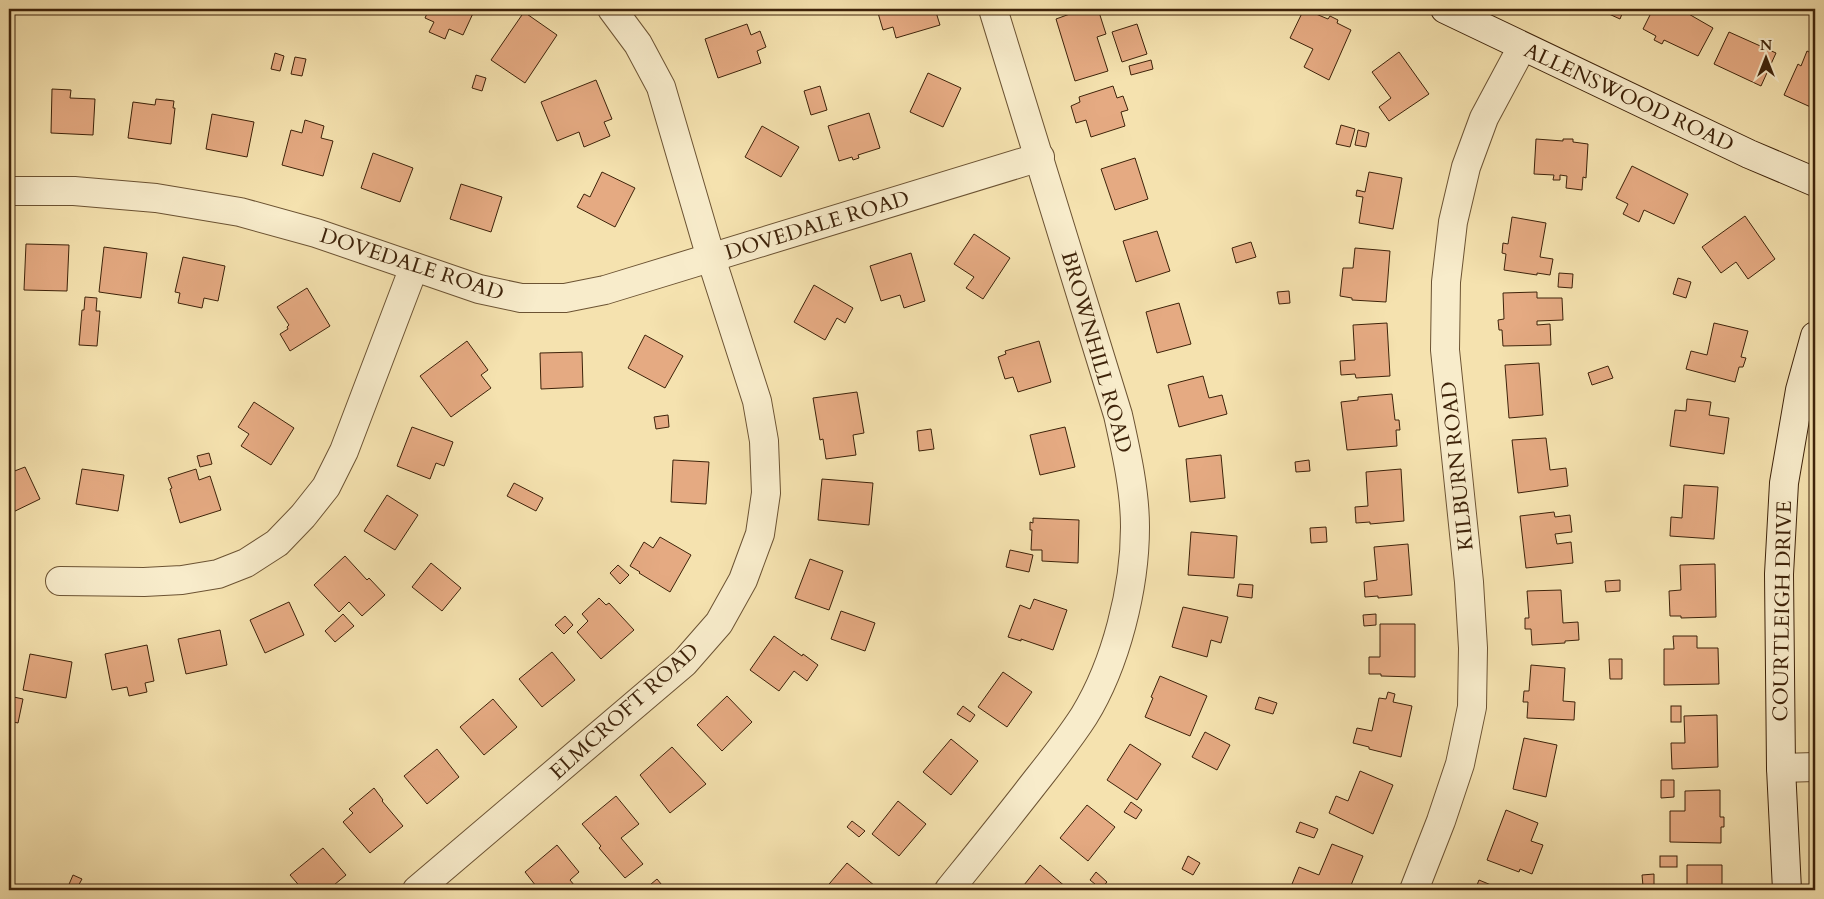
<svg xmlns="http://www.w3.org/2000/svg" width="1824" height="899" viewBox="0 0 1824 899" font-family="Cardo,serif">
<rect width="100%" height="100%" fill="#f5e2af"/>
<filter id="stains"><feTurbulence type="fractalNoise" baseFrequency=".004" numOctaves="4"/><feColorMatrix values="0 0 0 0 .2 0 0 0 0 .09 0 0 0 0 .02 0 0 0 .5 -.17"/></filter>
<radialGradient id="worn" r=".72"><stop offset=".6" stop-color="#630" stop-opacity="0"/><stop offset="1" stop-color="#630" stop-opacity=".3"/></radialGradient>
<g fill="#e5aa82" stroke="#3e230a">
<polygon points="429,9 475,9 463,35 449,29 445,39 429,32 434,22 425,18"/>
<polygon points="887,9 935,9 940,25 896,38 893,27 883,30 878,13 887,10"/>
<polygon points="1091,9 1098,9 1106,34 1097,37 1108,71 1075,81 1056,19 1078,11 1079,13"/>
<polygon points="1304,9 1328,19 1330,16 1338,20 1337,23 1351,30 1329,80 1304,67 1313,49 1290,38"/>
<polygon points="1598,9 1624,9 1620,19"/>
<polygon points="1653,9 1689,9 1687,13 1713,28 1698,56 1664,40 1662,44 1654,40 1656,36 1643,29"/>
<polygon points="524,12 557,35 525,83 491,60"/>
<polygon points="747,24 751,35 760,31 766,47 757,51 761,63 718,78 705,39"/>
<polygon points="1137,24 1147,54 1122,62 1112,32"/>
<polygon points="1729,32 1776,53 1761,86 1714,64"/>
<polygon points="1807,51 1815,55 1815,109 1784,95 1798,64 1801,66"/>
<polygon points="1399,52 1429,94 1389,121 1379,107 1391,98 1372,72"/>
<polygon points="275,53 284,56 280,71 271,69"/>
<polygon points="295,57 306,59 302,76 291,74"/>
<polygon points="1151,60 1153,69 1131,75 1129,66"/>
<polygon points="928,73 961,88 943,127 910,112"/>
<polygon points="476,75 486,78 482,91 472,88"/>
<polygon points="596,80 612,119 604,122 610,136 584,147 579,132 557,141 541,102"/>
<polygon points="9,86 10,97 12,97 13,132 9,132"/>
<polygon points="820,86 827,110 811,115 804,91"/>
<polygon points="1113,86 1117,98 1123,96 1128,110 1121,112 1125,126 1091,137 1086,120 1076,123 1071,106 1080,102 1079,97"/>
<polygon points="52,89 71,90 70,98 95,99 93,135 51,133"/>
<polygon points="156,99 174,101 173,108 175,108 171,144 128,138 133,102 155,105"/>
<polygon points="869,113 880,148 858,155 859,158 853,160 852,157 839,161 828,126"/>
<polygon points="212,114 254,122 247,157 206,149"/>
<polygon points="305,120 324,126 321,138 333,141 323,176 282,165 291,130 302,133"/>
<polygon points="1341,125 1355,129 1350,147 1336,144"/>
<polygon points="762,126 799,147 781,177 745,157"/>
<polygon points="1358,130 1369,133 1366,147 1355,145"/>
<polygon points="1536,139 1563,141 1563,139 1573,139 1573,142 1588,144 1586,178 1583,177 1582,190 1566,188 1567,176 1560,175 1560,180 1553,180 1554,175 1534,174"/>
<polygon points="373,153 413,168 400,202 361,188"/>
<polygon points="1135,158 1148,199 1115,210 1101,169"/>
<polygon points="1632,166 1688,194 1674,224 1644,210 1639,222 1623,214 1628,204 1616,198"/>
<polygon points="602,172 635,188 615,227 577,207 584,194 590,197"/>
<polygon points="1369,172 1402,178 1393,229 1359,223 1363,197 1356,196 1357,190 1365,192"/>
<polygon points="461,184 502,197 491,232 450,219"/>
<polygon points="1745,216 1775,259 1748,279 1736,262 1721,273 1702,247"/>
<polygon points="1512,217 1546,223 1540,257 1553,259 1550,275 1537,273 1537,275 1504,270 1506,254 1502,253 1503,243 1508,244"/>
<polygon points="1157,231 1170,271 1136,282 1123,241"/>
<polygon points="974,234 1010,258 983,299 966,288 974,277 954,264"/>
<polygon points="1251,242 1256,257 1236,263 1232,248"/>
<polygon points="26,244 69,245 67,291 24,290"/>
<polygon points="104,247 147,253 141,298 99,292"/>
<polygon points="1355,248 1390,251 1386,302 1352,300 1352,298 1340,296 1343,268 1353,268"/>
<polygon points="911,253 925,301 904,308 900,295 881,301 870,266"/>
<polygon points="183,257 225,266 218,301 204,298 202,308 178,303 180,293 175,292"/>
<polygon points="1559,273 1573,274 1572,288 1558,287"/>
<polygon points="1678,278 1691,282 1686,298 1673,294"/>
<polygon points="814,285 853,308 845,323 837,318 825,340 794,322"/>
<polygon points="307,288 330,326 290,351 280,334 288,329 287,327 289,325 277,307"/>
<polygon points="1289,291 1290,303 1279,304 1277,292"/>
<polygon points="1537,292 1537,298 1562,298 1563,320 1537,321 1537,325 1550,324 1551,345 1503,346 1502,330 1499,330 1498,320 1504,319 1503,293"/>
<polygon points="85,297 97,298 96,311 100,311 97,346 79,345 82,310 84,310"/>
<polygon points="1179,303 1191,344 1157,353 1146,312"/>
<polygon points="1387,323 1390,376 1356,378 1355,374 1341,375 1340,361 1355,360 1353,325"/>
<polygon points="1714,323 1748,331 1741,357 1746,358 1743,367 1739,367 1735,382 1686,369 1691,351 1707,355"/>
<polygon points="645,335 683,356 665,388 628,368"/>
<polygon points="467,341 488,370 481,375 491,388 451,417 420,376"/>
<polygon points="1039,341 1051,382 1018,392 1013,377 1005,379 998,357 1006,354 1005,351"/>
<polygon points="582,352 583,387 541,389 540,353"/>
<polygon points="1539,363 1543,415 1509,418 1505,365"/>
<polygon points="1608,366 1613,378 1592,385 1588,373"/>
<polygon points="1203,376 1209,398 1222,395 1227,414 1179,427 1168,385"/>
<polygon points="857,392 864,433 853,435 856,455 826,459 823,439 820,440 813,398"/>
<polygon points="1392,394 1395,420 1399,420 1400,430 1396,430 1397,446 1347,450 1341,402 1358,400 1358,397"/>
<polygon points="1687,399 1711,402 1709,415 1729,418 1724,454 1670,446 1675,410 1686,411"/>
<polygon points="254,402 294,428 271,465 241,446 249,434 238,427"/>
<polygon points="668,415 669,427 656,429 654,417"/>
<polygon points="412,427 453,442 444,466 436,463 430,479 397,466"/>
<polygon points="1065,427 1075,467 1040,475 1030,435"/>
<polygon points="931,429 934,449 919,451 917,431"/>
<polygon points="1546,438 1550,470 1566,468 1568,486 1518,493 1512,440"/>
<polygon points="209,453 212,464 200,467 197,456"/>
<polygon points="1221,455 1225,498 1190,502 1186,459"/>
<polygon points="673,460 709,462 706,504 671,502"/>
<polygon points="1309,460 1310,471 1296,472 1295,462"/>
<polygon points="9,465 12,472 25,467 40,499 9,514"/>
<polygon points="82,469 124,475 118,511 76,504"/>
<polygon points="196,469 199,480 210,476 221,510 180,523 170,489 172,488 168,478"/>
<polygon points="1401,469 1404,521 1370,524 1370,522 1356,523 1355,507 1368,506 1366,472"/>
<polygon points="822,479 873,483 869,525 818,520"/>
<polygon points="514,483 543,498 536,511 507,496"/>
<polygon points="1684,485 1718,487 1714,539 1670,536 1671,517 1682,518"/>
<polygon points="387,495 418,515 395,550 364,531"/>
<polygon points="1554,512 1555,517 1570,515 1572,532 1555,534 1557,544 1571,542 1573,563 1526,568 1520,516"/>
<polygon points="1033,518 1079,520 1078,563 1042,561 1042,550 1031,550 1032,530 1030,530 1030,522 1033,523"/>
<polygon points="1326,527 1327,542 1311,543 1310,528"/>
<polygon points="1191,532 1237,536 1234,578 1188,575"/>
<polygon points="660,537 691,555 670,592 639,573 640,572 630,566 644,542 653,548"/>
<polygon points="1408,544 1412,595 1378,598 1378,596 1365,597 1364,582 1377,580 1374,547"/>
<polygon points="1010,550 1033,555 1029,572 1006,567"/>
<polygon points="345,556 367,580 369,578 385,595 362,616 349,602 339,612 314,585"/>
<polygon points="810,559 843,571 829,610 795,598"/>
<polygon points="431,563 461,588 442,611 412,587"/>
<polygon points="1715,564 1716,617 1681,618 1681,616 1670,616 1669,591 1681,590 1680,565"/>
<polygon points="618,565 629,575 620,584 610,573"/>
<polygon points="1620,580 1620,591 1606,592 1605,581"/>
<polygon points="1239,584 1253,585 1252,598 1237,596"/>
<polygon points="1561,590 1563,623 1578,622 1579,640 1565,641 1565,643 1532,645 1531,629 1525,629 1525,618 1529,618 1527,591"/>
<polygon points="599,598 606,605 609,603 634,630 601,659 577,632 588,621 582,614"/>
<polygon points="1034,599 1067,610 1053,650 1021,639 1021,641 1008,637 1020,605 1030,609"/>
<polygon points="289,602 304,635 265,653 250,620"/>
<polygon points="1183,607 1228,617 1221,643 1211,640 1207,657 1172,647"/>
<polygon points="841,611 875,623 865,651 831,639"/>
<polygon points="343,614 354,626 335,642 325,631"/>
<polygon points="1376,614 1376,625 1364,626 1363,615"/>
<polygon points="565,616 573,625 564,634 555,625"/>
<polygon points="1380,624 1415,624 1415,677 1381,676 1381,674 1369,674 1369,657 1380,657"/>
<polygon points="220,630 227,665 186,674 178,639"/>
<polygon points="774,636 802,656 803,654 818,665 807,681 794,671 779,691 750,670"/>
<polygon points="1673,636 1697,636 1697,648 1718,648 1719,684 1664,685 1664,649 1674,649"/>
<polygon points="147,645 154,681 145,683 147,692 129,696 127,687 112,690 105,654"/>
<polygon points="552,652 575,680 542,707 519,679"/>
<polygon points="30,654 72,662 66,698 23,690"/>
<polygon points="1609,659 1622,659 1622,679 1610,679"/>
<polygon points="1531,665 1565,668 1563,701 1575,702 1574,720 1527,718 1528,702 1523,702 1524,691 1529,691"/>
<polygon points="1003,672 1032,692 1007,727 978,707"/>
<polygon points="1160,676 1207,696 1190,736 1145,717 1153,698 1151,697"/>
<polygon points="1388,692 1395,694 1393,702 1412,706 1401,757 1369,749 1369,747 1353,743 1357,728 1372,731 1379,698 1386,699"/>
<polygon points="9,696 23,699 18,723 9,721"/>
<polygon points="727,696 752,722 722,751 697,725"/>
<polygon points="1259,697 1277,703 1273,714 1255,709"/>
<polygon points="493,699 517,727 484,755 460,727"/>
<polygon points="963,706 975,715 970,722 957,714"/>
<rect x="1671" y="706" width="10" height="16"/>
<polygon points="1717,715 1718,767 1672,769 1671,743 1685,743 1684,716"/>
<polygon points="1205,732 1230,745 1217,770 1192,757"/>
<polygon points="1524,738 1557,745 1546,797 1513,789"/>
<polygon points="951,739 978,761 951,795 923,772"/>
<polygon points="1130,744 1161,764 1137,800 1107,780"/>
<polygon points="672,747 706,784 670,813 640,775"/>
<polygon points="437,749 459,777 427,804 404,776"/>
<polygon points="1360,771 1393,785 1373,834 1329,813 1336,796 1348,801"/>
<polygon points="1661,780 1674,780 1674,797 1661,798"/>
<polygon points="374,788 383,800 382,801 403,826 370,853 343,822 353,813 349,809"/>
<polygon points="1720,790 1720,817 1724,817 1724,827 1721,827 1721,843 1670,842 1670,811 1685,811 1685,791"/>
<polygon points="616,796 639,824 621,838 643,864 625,878 599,848 601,846 582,824"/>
<polygon points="898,801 926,824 899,856 872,834"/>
<polygon points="1131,802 1142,810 1136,819 1124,812"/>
<polygon points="1087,805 1115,827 1088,861 1060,838"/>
<polygon points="1506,810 1538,823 1531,841 1543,845 1532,874 1520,869 1519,872 1487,860"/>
<polygon points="852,821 865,831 859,837 847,827"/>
<polygon points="1300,822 1318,829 1314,838 1296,832"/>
<polygon points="1332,844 1363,856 1349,890 1307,890 1292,884 1299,867 1319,875"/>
<polygon points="557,845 579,872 570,880 578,890 531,890 536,886 525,872"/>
<polygon points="323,848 346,875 328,890 303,890 290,875"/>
<polygon points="1188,856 1200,863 1193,875 1182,869"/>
<rect x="1660" y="856" width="17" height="11"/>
<polygon points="847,863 875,886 871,890 824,890"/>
<polygon points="1040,865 1067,888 1065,890 1020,890"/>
<polygon points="1687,865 1722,865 1722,890 1676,890 1676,885 1687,885"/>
<polygon points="1096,872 1107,882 1101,889 1090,880"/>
<polygon points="1654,874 1654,886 1643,886 1642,875"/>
<polygon points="73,875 82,879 76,890 70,890 67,889"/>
<polygon points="657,879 666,890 644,890"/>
<polygon points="1479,880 1503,890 1475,890"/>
</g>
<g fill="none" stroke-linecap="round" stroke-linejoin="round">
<g stroke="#6c5333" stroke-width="30">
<g id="street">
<polyline points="9,191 74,191 156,198 240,212 316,233 479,289 521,298 565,298 605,290 1040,157"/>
<polyline points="60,581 144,582 182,580 218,574 246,563 277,543 303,516 326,487 344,451 414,267"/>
<polyline points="1781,768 1815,767"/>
<polyline points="417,890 684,663 719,623 743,580 760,534 766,493 764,441 757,401 711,258 661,87 638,44 612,9"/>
<path d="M949,890C974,859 1000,827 1025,795C1045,769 1066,744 1084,716C1116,664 1135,588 1135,527C1135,490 1126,451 1118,415L993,9"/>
<polyline points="1414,890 1441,821 1460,764 1472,707 1473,648 1469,582 1445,350 1446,282 1453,222 1466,167 1484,118 1522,47"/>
</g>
</g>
<g stroke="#3e230a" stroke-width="30">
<g id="secondary">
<polyline points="1445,9 1749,154 1815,182"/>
<polyline points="1787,890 1781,768 1779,574 1784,483 1800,390 1815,336"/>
</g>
</g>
<use href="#street" stroke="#f8eccb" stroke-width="28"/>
<use href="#secondary" stroke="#f8eccb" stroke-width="28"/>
</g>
<g text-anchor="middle" stroke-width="5" stroke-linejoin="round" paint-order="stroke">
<g font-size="21" fill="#3e230a" stroke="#f8eccb">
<text transform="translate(1629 97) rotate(25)" y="7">ALLENSWOOD ROAD</text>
<text transform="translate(817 225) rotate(-17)" y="7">DOVEDALE ROAD</text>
<text transform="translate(412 264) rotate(18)" y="7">DOVEDALE ROAD</text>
<text transform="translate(1097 352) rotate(74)" y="7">BROWNHILL ROAD</text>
<text transform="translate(1457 466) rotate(-96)" y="7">KILBURN ROAD</text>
<text transform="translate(1782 611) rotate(-89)" y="7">COURTLEIGH DRIVE</text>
<text transform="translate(624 711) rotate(-42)" y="7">ELMCROFT ROAD</text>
</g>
</g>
<rect width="1824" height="899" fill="none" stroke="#f5e2af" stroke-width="30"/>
<rect x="10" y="10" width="1804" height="879" fill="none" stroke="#3e230a" stroke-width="2.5"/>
<rect x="15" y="15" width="1794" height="869" fill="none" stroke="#3e230a"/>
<g transform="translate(1766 58)" stroke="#f8eccb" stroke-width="4" paint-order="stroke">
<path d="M0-4L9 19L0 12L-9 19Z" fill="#3e230a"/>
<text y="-8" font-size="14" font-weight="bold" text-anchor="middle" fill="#3e230a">N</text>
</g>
<rect width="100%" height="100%" filter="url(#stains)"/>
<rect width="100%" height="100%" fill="url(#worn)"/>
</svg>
